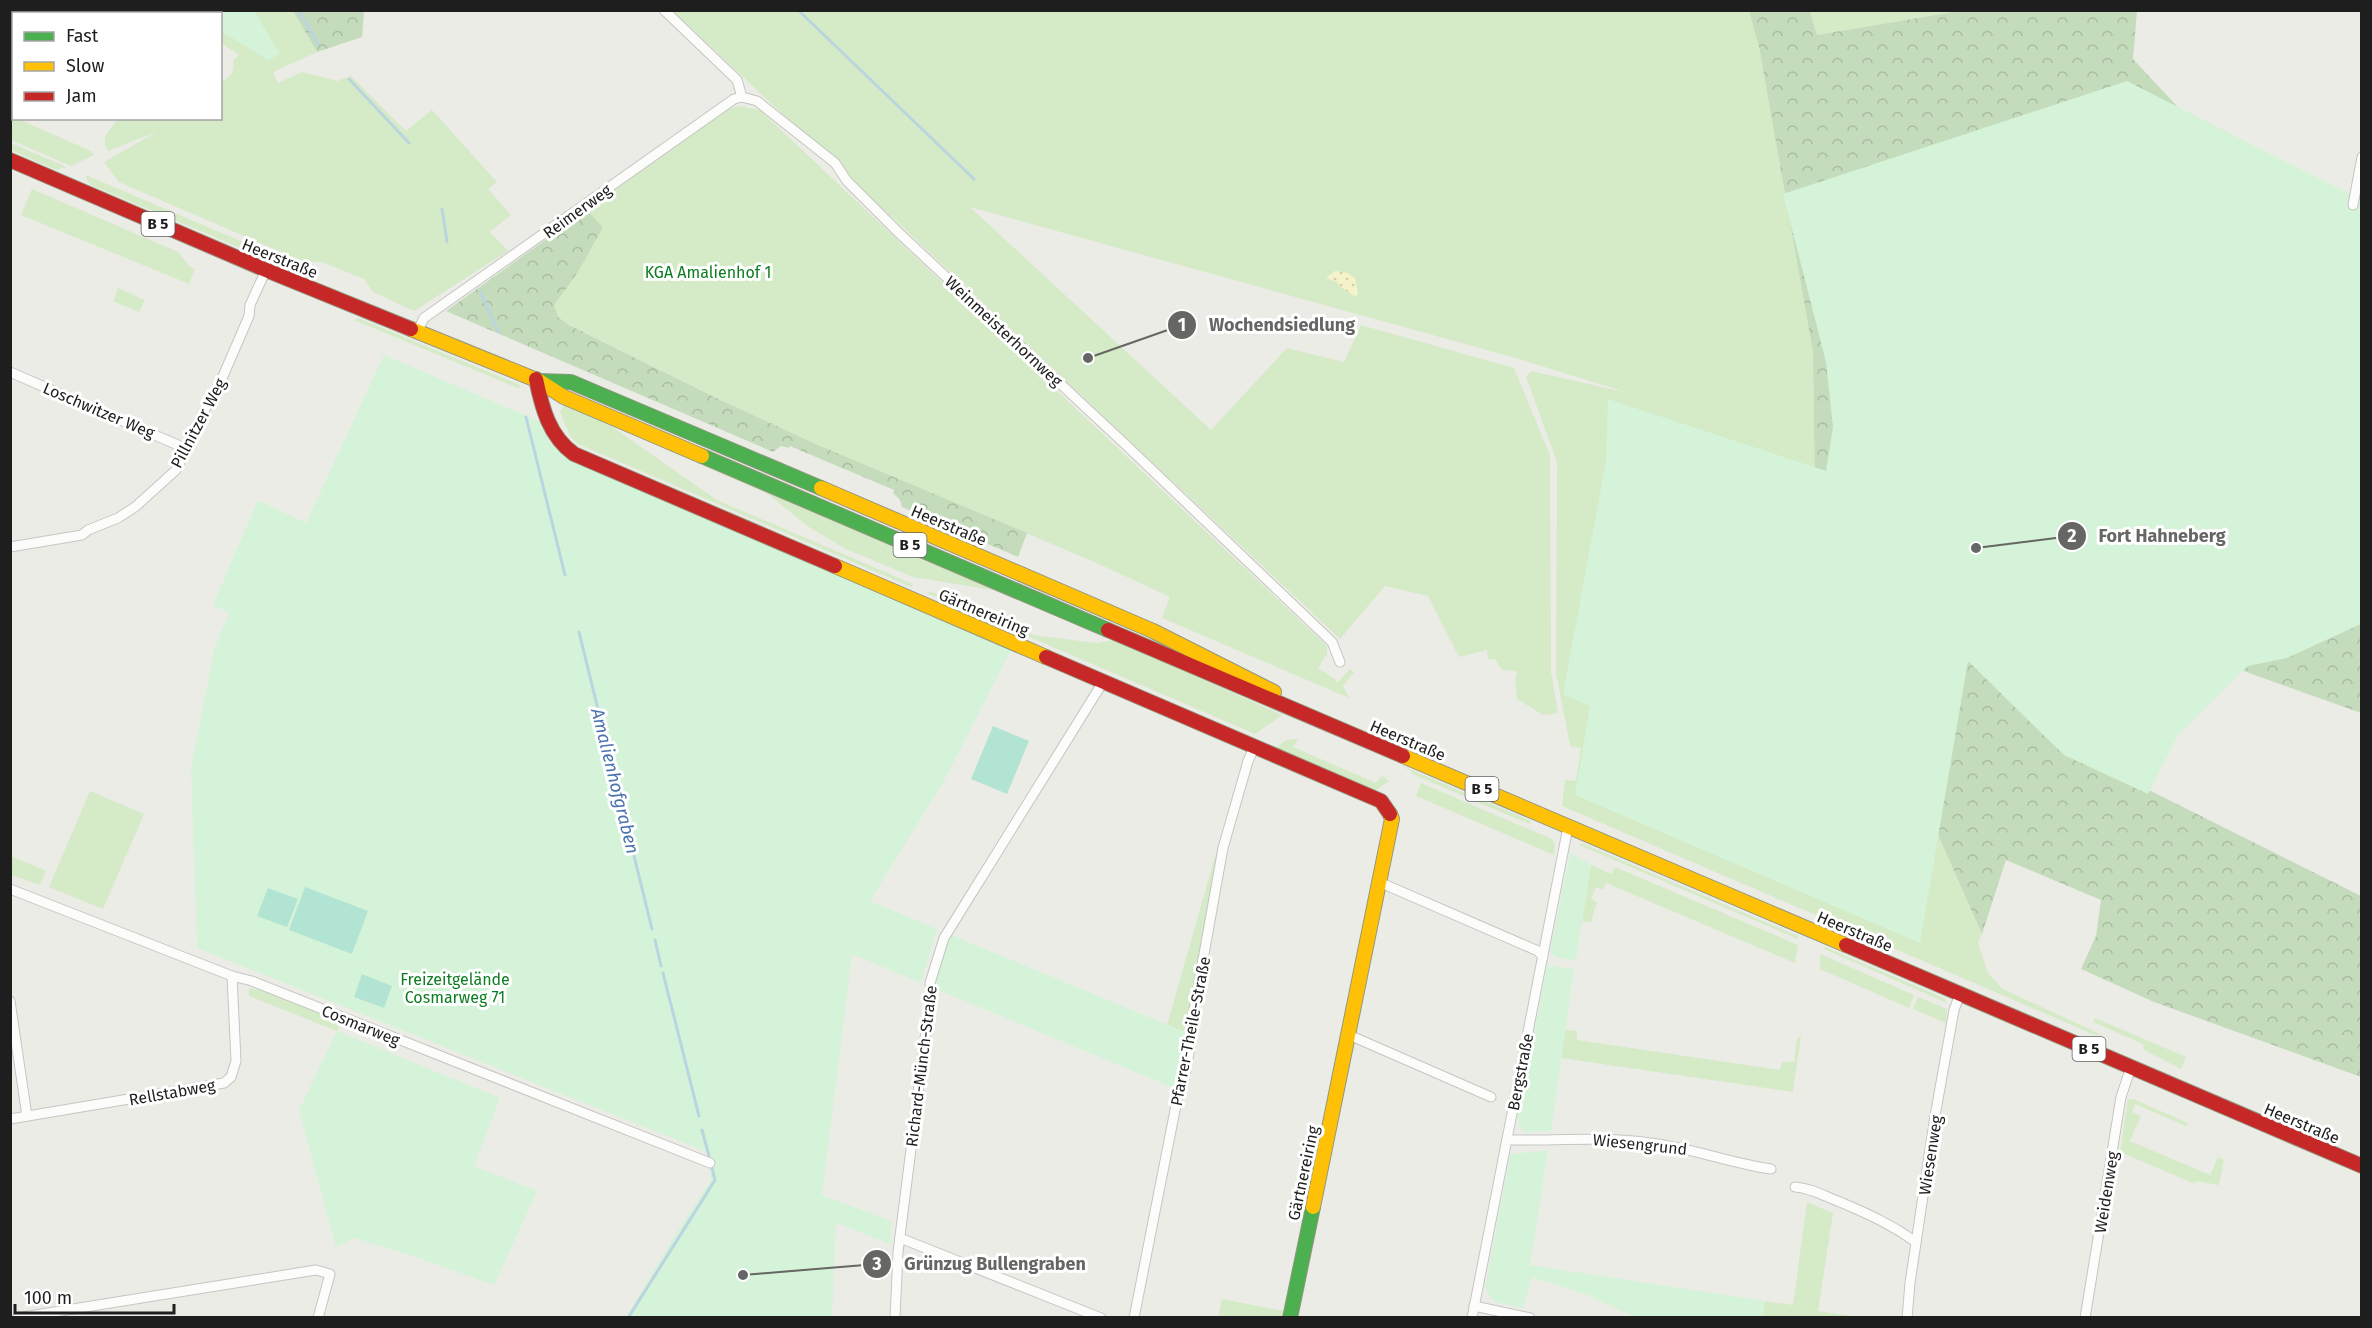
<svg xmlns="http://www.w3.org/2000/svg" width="2372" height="1328" viewBox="0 0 2372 1328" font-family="'Fira Sans',sans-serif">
<defs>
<pattern id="forest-crowns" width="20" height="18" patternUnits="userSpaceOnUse" patternTransform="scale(1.5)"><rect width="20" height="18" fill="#c4dcbc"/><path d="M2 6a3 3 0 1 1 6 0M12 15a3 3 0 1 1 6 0" fill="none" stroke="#a8bca1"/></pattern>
<pattern id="sand-dots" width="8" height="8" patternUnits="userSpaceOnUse" patternTransform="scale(1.5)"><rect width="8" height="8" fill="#f6f2ca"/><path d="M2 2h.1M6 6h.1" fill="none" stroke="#d2cfad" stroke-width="1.8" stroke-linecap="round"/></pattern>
</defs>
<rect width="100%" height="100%" fill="#ecece7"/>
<g fill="#d5eac6">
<polygon points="1810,10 1959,11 1817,35"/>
<path d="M131,11H293L317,52L273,72L278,83L302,72L337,81L351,76L406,131L432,110L497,182L488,189L511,215L490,232L508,251L414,311L373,292L364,279L322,262H304L119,182L104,162L158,131L108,151C99,138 110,130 118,119L220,118L221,82C231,76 235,73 233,60L239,55L221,43L220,14H134Z"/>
<polygon points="673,11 1749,11 1759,47 1813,352 1815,497 1927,810 1982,934 1978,943 1988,973 2003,989 2102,1035 2095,1035 1562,806 1565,780 1576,781 1581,748 1570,746 1556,673 1557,462 1526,377 1531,371 1629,393 1512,357 970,207 1211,430 1287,348 1344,362 1361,325 1514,368 1550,455 1551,672 1558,713 1543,715 1517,699 1515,680 1517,671 1502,670 1495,659 1488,659 1487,650 1459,657 1428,596 1385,586 1340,639"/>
<polygon points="739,106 760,110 1327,646 1327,654 1318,668 1335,679 1337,683 1350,669 1354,672 1343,686 1349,698 1162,618 1170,597 1099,564 818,445 714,397 569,325 558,317 553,305 603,227 587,210 706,124 730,108"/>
<polygon points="11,116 91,151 94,155 71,166 11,140"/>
<polygon points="11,143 67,167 56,170 11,150"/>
<polygon points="86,175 290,262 288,268 91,185 87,181"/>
<polygon points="32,189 178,252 190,267 195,269 189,284 21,215"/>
<polygon points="118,288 145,300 139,312 113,301"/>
<polygon points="358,318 520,385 520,387 518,388 354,320"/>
<polygon points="564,403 611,426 717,500 913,584 911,587 578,444 570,436 560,412"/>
<polygon points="660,445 1094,630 1094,632 993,590 913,577 844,548 809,527 766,493 660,447"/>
<polygon points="929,591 1033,635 1097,643 1115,640 1282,715 1255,734 927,593"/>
<polygon points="1295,739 1298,740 1293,747 1376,783 1382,776 1389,781 1374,792 1275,749 1286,740"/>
<polygon points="1402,766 1531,821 1529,824 1412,774 1412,772"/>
<polygon points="1421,783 1552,839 1555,845 1554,855 1416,796"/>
<polygon points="90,791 144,814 103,909 49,887"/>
<polygon points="1222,832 1185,1032 1167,1025"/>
<polygon points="1577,844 1584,844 1798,936 1798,939"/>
<polygon points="11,856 46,871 40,885 11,875"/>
<polygon points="1591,865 1612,874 1615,867 1798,945 1795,963 1606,883 1603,890 1596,887 1591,899 1597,902 1591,922 1582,921"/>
<polygon points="1825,947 1944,998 1947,1003 1824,949"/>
<polygon points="1820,954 1914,995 1909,1008 1820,969"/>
<polygon points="249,988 266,991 342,1021 337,1031 249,996"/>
<polygon points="1918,997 1947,1009 1946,1023 1913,1009"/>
<polygon points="2095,1018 2186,1057 2181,1069 2144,1050 2143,1044 2093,1022"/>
<polygon points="1565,1030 1577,1031 1577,1040 1780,1070 1782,1062 1794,1062 1797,1039 1801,1035 1793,1092 1561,1058"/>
<polygon points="2128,1099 2133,1099 2188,1123 2186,1126 2135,1104 2132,1112 2141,1116 2130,1141 2210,1175 2218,1157 2224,1160 2219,1185 2196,1181 2195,1184 2120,1152"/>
<polygon points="1807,1202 1833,1213 1818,1311 1861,1317 1763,1317 1765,1301 1793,1305"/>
<polygon points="1222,1299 1284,1311 1282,1317 1218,1317"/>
</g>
<g fill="url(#forest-crowns)">
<polygon points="293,11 364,11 362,37 317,52"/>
<polygon points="1749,11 1810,11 1817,35 1959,11 2137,11 2133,59 2204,135 2349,241 2361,184 2361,713 2238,669 2179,730 2141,786 2361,896 2361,1077 2154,1002 2081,969 2096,936 2101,900 2006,860 1982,934 1927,810 1815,497 1813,352 1759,47"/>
<polygon points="587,210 603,227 578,272 554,305 558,317 569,325 714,397 818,445 1027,533 1018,557 902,507 900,500 893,493 894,490 790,446 789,448 781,446 773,452 446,311"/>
</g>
<polygon fill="url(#sand-dots)" points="1335,271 1348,273 1355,278 1358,292 1356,297 1339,286 1337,282 1326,278"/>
<g fill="#d5f3d8">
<polygon points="202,10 254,11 280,54 268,60 221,31 220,14 198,13"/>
<polygon points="2127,81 2361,200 2361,624 2287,658 2248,666 2178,735 2148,794 2064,755 1968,661 1920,943 1575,795 1590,706 1563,694 1606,461 1608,399 1826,471 1833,427 1826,362 1783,194"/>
<polygon points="384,355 539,421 550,443 570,459 1012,648 946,777 870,901 937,929 921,983 852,954 822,1195 891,1221 891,1244 836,1223 832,1317 626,1317 677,1232 711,1180 707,1152 197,948 191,769 214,650 229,613 213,605 258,500 306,523"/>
<polygon points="1570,853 1591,865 1576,960 1558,958 1550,953"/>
<polygon points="951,935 1185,1032 1188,1037 1178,1086 1174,1088 936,989 933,985 948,937"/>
<polygon points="1554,966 1574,969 1551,1131 1525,1132 1520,1128 1517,1118 1547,967"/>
<polygon points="337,1031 500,1098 474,1166 537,1191 494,1285 413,1256 354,1238 336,1247 299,1110"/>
<polygon points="1548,1150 1530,1265 1765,1301 1763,1317 1634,1317 1588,1295 1532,1277 1523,1308 1495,1302 1485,1288 1510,1157 1511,1154"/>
</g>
<g fill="#b2e4d3">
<polygon points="993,726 1029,741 1007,794 971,779"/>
<polygon points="305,887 368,911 352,954 289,930"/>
<polygon points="268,888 298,899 287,927 257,916"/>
<polygon points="362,974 392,986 384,1008 354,997"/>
</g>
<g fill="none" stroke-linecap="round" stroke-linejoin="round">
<g stroke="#bad5e0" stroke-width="3">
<polyline points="298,10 318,44"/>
<polyline points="798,10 974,179"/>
<polyline points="349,79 409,143"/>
<polyline points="442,209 447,242"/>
<polyline points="480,291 498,332"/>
<polyline points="526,417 565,575"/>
<polyline points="579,632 652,929"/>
<polyline points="655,940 661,966"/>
<polyline points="663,973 699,1116"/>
<polyline points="702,1130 709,1156"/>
<polyline points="628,1318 715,1180 712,1168"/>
</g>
<g stroke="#c5c5c3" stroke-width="11">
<g id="street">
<polyline points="664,10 737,80 742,97"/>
<polyline points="2353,205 2362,157"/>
<polyline points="418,330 424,318 734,99 742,97 757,101 835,163 847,181 899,233 1127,446 1332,642 1340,662"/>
<polyline points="10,372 187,449"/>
<polyline points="10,547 82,535 88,530 118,518 135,507 176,470 210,399 217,390 249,316 250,305 266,270"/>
<polyline points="1379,882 1538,951 1543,957"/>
<polyline points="10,889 232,976 252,981 710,1163"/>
<polyline points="10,1001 27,1116"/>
<polyline points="1349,1035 1491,1097"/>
<polyline points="10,1119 224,1083 231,1077 236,1061 232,976"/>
<path d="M1507,1140C1555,1141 1602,1136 1650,1143C1692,1148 1730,1163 1771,1169"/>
<path d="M1795,1187C1811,1188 1824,1196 1840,1202C1870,1215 1889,1223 1916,1242"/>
<polyline points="900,1238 1101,1318"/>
<polyline points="1474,1306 1530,1318"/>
<polyline points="17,1318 316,1270 330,1274 318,1318"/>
<polyline points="895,1318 898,1252 931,991 930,983 944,938 1103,682"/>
<polyline points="1134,1318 1179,1090 1183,1085 1192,1037 1192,1021 1223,848 1248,761 1255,746"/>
<polyline points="1472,1318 1568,827"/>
<polyline points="1907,1318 1910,1283 1935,1116 1954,1010 1960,994"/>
<polyline points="2085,1318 2121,1097 2131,1067"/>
</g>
</g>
<g stroke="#92977e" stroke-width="16">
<g id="fast">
<polyline points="539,381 571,382 821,488"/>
<polyline points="702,456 1108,630"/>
<polyline points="1290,1318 1313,1207"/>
</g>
</g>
<g stroke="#92977e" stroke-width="16">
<g id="slow">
<polyline points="411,329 539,381 564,397 702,456"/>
<polyline points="821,488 1153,631 1274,692"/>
<polyline points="835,566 1046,657"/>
<polyline points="1403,756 1846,945"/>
<polyline points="1313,1207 1392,819 1390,814"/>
</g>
</g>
<g stroke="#92977e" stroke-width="16">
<g id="jam">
<polyline points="10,160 266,270 411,329"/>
<path d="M536,379C542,408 549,436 574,454L835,566"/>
<polyline points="1108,630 1403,756"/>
<polyline points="1046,657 1381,801 1390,814"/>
<polyline points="1846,945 2362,1166"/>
</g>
</g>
<use href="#street" stroke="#fcfcfb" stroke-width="9"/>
<use href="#fast" stroke="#4caf50" stroke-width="14"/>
<use href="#slow" stroke="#ffc107" stroke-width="14"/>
<use href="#jam" stroke="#c62828" stroke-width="14"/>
</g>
<g text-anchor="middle" stroke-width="6" stroke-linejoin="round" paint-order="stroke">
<g fill="#fff" stroke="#626262" stroke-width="1.5">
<rect x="141.5" y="212" width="33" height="24" rx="4.5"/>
<rect x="893.5" y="533" width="33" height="24" rx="4.5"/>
<rect x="1465.5" y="777" width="33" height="24" rx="4.5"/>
<rect x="2072.5" y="1037" width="33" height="24" rx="4.5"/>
</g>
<g font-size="15" font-weight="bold" fill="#1e1e1e">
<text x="158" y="229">B 5</text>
<text x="910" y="550">B 5</text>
<text x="1482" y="794">B 5</text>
<text x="2089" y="1054">B 5</text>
</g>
<g font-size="16" fill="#1e1e1e" stroke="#fff">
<text transform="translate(577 211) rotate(-36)" y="6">Reimerweg</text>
<text transform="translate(280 258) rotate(22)" y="6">Heerstraße</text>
<text transform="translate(1004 331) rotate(43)" y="6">Weinmeisterhornweg</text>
<text transform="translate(99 410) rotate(23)" y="6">Loschwitzer Weg</text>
<text transform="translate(198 423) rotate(-62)" y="6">Pillnitzer Weg</text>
<text transform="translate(949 525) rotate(23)" y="6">Heerstraße</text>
<text transform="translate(984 612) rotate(23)" y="6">Gärtnereiring</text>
<text transform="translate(1408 740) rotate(23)" y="6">Heerstraße</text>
<text transform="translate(1855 931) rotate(23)" y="6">Heerstraße</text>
<text transform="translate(361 1025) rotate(22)" y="6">Cosmarweg</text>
<text transform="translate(1190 1031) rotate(-79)" y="6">Pfarrer-Theile-Straße</text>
<text transform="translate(921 1066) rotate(-83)" y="6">Richard-Münch-Straße</text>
<text transform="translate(1520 1072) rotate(-79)" y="6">Bergstraße</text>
<text transform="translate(172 1092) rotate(-10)" y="6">Rellstabweg</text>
<text transform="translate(2302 1123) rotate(23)" y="6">Heerstraße</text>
<text transform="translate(1640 1144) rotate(6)" y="6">Wiesengrund</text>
<text transform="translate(1930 1155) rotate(-81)" y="6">Wiesenweg</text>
<text transform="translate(1303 1173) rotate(-78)" y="6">Gärtnereiring</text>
<text transform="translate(2106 1192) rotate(-81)" y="6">Weidenweg</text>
</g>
<g font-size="16" fill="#0c7d20" stroke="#fff">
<text x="708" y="278">KGA Amalienhof 1</text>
<text x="455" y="985">Freizeitgelände<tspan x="455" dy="18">Cosmarweg 71</tspan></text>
</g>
<g font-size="18" font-style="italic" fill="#4b73ae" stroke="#fff">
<text transform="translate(615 781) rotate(76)" y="6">Amalienhofgraben</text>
</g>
</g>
<path fill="none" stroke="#666664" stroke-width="2" d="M1088 358L1182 325M1976 548L2072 536M743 1275L877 1264"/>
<g fill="#666664" stroke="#fff" stroke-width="2">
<circle cx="1088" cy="358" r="6"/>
<circle cx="1976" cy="548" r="6"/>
<circle cx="743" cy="1275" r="6"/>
<circle cx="1182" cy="325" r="15"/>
<circle cx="2072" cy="536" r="15"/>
<circle cx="877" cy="1264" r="15"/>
</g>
<g font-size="18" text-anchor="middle" font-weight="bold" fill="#fff">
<text x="1182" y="331">1</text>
<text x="2072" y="542">2</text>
<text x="877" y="1270">3</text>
</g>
<g font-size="18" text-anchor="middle" font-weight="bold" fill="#666664" stroke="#fff" stroke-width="6" stroke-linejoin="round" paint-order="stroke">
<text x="1282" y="331">Wochendsiedlung</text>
<text x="2162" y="542">Fort Hahneberg</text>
<text x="995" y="1270">Grünzug Bullengraben</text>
</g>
<rect width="2372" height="1328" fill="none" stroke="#1e1e1e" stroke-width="24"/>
<rect x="12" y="12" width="210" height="108" fill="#ffffff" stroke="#a5a5a5" stroke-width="1.5"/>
<rect x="24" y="32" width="30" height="9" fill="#4caf50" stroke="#a5a5a5" stroke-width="1.5"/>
<text x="66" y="42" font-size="18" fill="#1e1e1e">Fast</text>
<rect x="24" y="62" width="30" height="9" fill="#ffc107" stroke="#a5a5a5" stroke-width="1.5"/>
<text x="66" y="72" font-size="18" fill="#1e1e1e">Slow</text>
<rect x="24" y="92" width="30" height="9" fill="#c62828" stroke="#a5a5a5" stroke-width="1.5"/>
<text x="66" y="102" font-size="18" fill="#1e1e1e">Jam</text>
<path d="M15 1304v9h159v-9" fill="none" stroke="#1e1e1e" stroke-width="3"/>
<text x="24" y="1304" font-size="18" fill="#1e1e1e" stroke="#ffffff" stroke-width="4.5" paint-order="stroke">100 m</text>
</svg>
